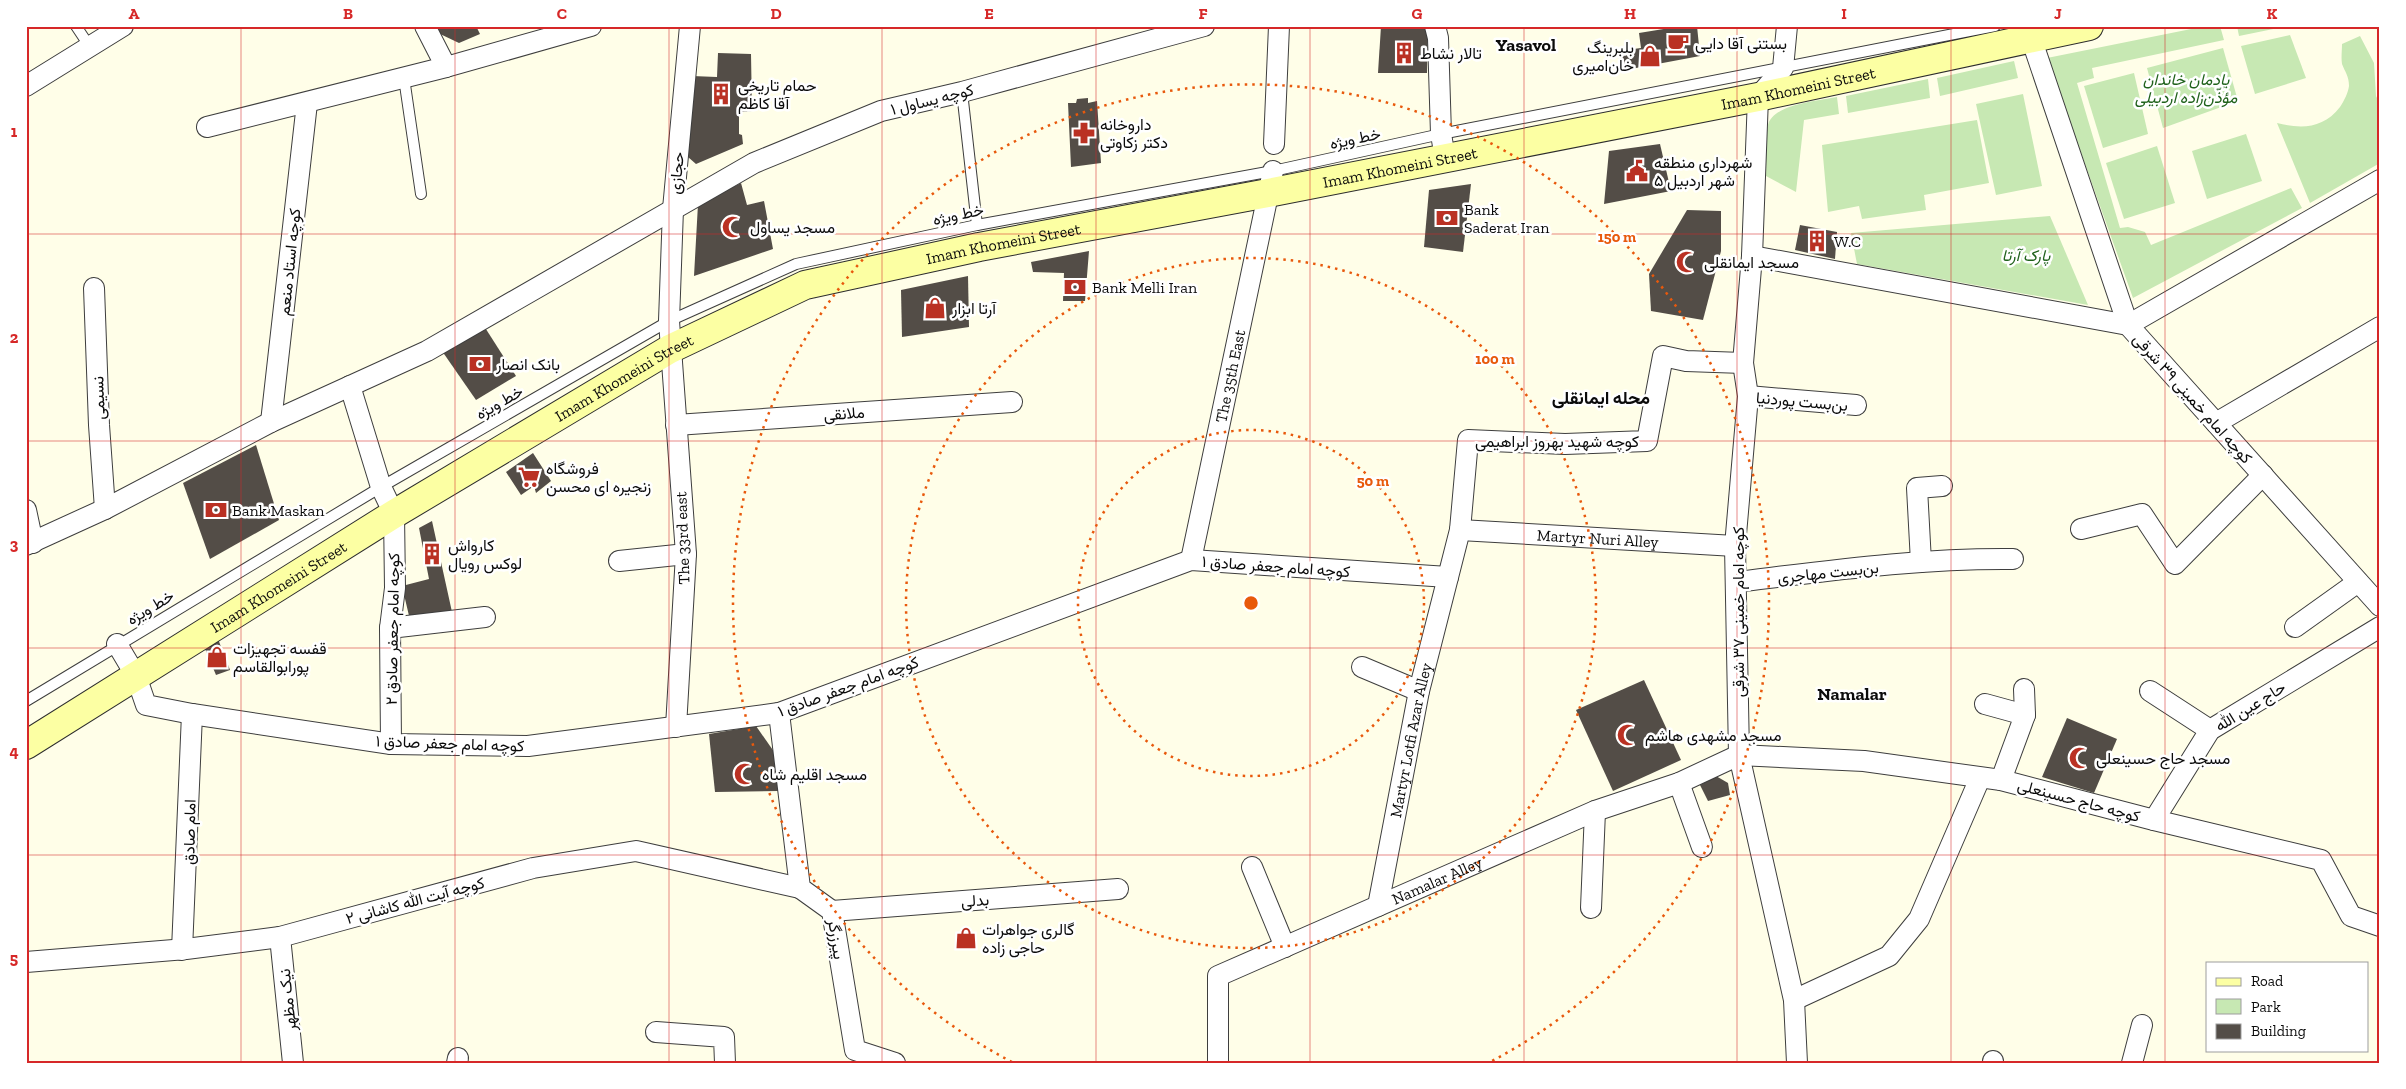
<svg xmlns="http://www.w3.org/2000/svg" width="2406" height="1089" viewBox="0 0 2406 1089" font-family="'Zilla Slab',Vazirmatn,serif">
<rect width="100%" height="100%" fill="#fffee8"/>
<g fill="#c7e8b3">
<polygon points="2206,26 2220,26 2224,40 2092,68 2094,78 2077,83 2120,228 2128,227 2145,232 2151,245 2291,188 2302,208 2133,298 2047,58"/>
<polygon points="2237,26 2288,26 2239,36"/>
<polygon points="2290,35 2306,78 2255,94 2241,46"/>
<path d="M2360,36L2374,63L2376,96L2380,104V163L2310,203L2277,123C2301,129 2323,129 2340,107C2344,101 2348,93 2349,86C2349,76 2345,72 2342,64C2341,58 2342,50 2342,44Z"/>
<polygon points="2223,48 2238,101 2163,128 2147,68"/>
<polygon points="2014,61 2018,78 1940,96 1937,78"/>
<polygon points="2134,73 2148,134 2103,148 2084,86"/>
<polygon points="1928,79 1930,98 1848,113 1846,96"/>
<polygon points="2023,94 2042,186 1996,195 1976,104"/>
<path d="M1837,97L1839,114L1804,120L1796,192L1766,176C1767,160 1764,141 1768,125C1773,104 1818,101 1837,97Z"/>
<polygon points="1977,120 1989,183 1924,195 1926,210 1862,219 1859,206 1828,212 1822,145"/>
<polygon points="2246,134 2262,181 2207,199 2192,151"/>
<polygon points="2157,146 2175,203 2124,219 2106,163"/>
<polygon points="2050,216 2088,305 1857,264 1851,233"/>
</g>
<g fill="#534d47">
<polygon points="434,26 476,26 480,34 459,43 438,33"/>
<polygon points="1381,26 1428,26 1427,73 1378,73"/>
<polygon points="1682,26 1697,26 1700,56 1620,71 1618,51 1641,48 1639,33"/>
<polygon points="718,53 751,54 752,111 739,112 739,134 742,135 743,144 696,164 688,157 692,76 717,77"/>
<polygon points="1088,98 1088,103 1097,101 1101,163 1071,167 1068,103 1076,103 1077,99"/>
<polygon points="1660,144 1671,191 1604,204 1609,151"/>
<polygon points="741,183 747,205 764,201 773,249 694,276 698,204"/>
<polygon points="1471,184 1463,252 1424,247 1429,190"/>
<polygon points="1687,210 1721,211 1721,251 1703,320 1651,311 1649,274"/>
<polygon points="1800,225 1837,232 1835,259 1795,250"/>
<polygon points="1089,251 1085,301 1063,301 1064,273 1033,272 1031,262"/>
<polygon points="968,276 969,327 902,337 901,290"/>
<polygon points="484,326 516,376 476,400 442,351"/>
<polygon points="256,445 279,520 210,559 183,483"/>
<polygon points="533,453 551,481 536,493 534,486 521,495 506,472"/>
<polygon points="432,521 452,612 410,620 402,586 429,579 419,528"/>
<polygon points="218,639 230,670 216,675 203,644"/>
<polygon points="1644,680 1681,760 1613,791 1576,710"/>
<polygon points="2067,718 2117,739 2094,793 2042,777"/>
<polygon points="756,726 777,756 778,791 715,792 709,734"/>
<polygon points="1716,776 1728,783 1730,795 1708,801 1700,785"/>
</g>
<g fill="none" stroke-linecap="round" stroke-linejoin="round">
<g stroke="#3e3e3e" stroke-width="12">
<g id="service">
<polyline points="76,26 90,47"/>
<polyline points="404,78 421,194"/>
<polyline points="962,92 977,225"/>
<polyline points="26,701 381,487 669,321 796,264 977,225 1273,171 1441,134 1995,26"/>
</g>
</g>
<g stroke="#3e3e3e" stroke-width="22">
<g id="minor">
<polyline points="425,26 446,67"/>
<polyline points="1435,26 1438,38 1441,134 1445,158"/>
<polyline points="1787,26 1783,68 1758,97 1752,256 1743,363 1748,396 1735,546 1739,755 1794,1000 1797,1063"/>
<polyline points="2027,26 2128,325 2380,606"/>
<polyline points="26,86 123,26"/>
<polyline points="207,127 446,67 591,26"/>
<polyline points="1274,144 1279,26"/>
<polyline points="1752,256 2128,325 2380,180"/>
<polyline points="94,288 99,425 105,509"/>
<polyline points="350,386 381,487 394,514 395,588 390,628 391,744"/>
<polyline points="1748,396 1856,405"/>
<polyline points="271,422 307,103"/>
<polyline points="2216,423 2380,327"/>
<polyline points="676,425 1012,402"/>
<polyline points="26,510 33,543"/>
<polyline points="2081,529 2142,514 2175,564 2263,475"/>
<path id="s1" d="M1460,530L1735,546"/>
<polyline points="26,545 105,509 271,422 427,351 754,163 881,111 962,92 1204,26"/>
<path id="s2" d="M1191,560L1273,171"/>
<polyline points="619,561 686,554"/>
<polyline points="1921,562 1917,488 1942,486"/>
<path d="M1736,582C1828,571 1920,558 2013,559"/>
<polyline points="2295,627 2358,582"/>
<polyline points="390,628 485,617"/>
<polyline points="117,644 136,676 146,705 192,714 391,744 528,746 779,713 1191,560 1448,577"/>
<polyline points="1362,667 1419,691"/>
<polyline points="2150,691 2210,730"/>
<polyline points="1985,704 2025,715"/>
<polyline points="779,713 800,888 832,911 855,1050 895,1063"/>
<polyline points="676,727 686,554 669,321 673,209 690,26"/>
<polyline points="2001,780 2025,715 2024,689"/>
<polyline points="1679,783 1702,847"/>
<polyline points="2154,820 2210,730 2380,627"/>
<polyline points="1252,867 1285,947"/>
<path id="s3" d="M1378,906L1419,691L1460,530L1468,440L1565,444L1647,441L1663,356L1686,361L1743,363"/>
<polyline points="1591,908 1595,811"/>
<polyline points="832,911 1118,889"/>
<polyline points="280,937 293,1063"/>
<polyline points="182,950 192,714"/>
<polyline points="26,962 186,949 280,937 533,868 636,851 800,888"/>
<polyline points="1794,1000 1889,956 1919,919 1980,778"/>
<polyline points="656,1032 724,1037 725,1063"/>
<polyline points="457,1063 458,1058"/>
<path id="s4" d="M1218,1063V976L1595,811L1679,783L1739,755L1864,761L2001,780L2154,820L2321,860L2351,916L2380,926"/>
<polyline points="1993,1063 1993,1061"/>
<polyline points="2132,1063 2142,1025"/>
</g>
</g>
<g stroke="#2d2d2d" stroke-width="30">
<g id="secondary">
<path id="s5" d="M26,745L394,514L670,349L805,285L979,247L1268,193L1758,97L2089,26"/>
</g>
</g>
<use href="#service" stroke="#fff" stroke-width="10"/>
<use href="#minor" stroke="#fff" stroke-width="20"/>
<use href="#secondary" stroke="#fcffa3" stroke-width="28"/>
</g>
<path fill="none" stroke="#d62828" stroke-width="1" stroke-opacity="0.55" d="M241,26V1063M455,26V1063M669,26V1063M882,26V1063M1096,26V1063M1310,26V1063M1524,26V1063M1737,26V1063M1951,26V1063M2165,26V1063M26,234H2380M26,441H2380M26,648H2380M26,855H2380"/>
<g fill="none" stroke="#e8590c" stroke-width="2.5" stroke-dasharray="2.5 5">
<circle cx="1251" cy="603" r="173"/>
<circle cx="1251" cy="603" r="345"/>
<path d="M1012 1062A518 518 0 1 1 1490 1062"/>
</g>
<defs>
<g id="cafe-bare" transform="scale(1.725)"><path d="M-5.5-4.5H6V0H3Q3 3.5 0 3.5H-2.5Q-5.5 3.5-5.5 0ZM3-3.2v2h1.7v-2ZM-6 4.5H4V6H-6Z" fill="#ba3123" stroke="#fff" stroke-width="2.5" paint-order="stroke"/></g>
<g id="building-bare" transform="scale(1.725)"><path d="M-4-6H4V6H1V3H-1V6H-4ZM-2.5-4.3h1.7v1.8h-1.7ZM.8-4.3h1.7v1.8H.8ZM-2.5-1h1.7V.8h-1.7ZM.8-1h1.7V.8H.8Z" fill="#ba3123" stroke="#fff" stroke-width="2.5" paint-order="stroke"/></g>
<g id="shop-bare" transform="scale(1.725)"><path d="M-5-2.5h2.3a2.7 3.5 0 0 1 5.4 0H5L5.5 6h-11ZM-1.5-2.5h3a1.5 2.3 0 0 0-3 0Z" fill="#ba3123" stroke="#fff" stroke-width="2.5" paint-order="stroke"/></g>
<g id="pharmacy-bare" transform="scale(1.725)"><path d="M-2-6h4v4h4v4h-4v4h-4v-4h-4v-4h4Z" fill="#ba3123" stroke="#fff" stroke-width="2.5" paint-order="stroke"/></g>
<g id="civic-bare" transform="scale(1.725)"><path d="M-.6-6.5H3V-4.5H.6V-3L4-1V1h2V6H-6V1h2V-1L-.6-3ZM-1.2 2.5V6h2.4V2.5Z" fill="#ba3123" stroke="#fff" stroke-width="2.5" paint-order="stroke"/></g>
<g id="bank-bare" transform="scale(1.725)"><path d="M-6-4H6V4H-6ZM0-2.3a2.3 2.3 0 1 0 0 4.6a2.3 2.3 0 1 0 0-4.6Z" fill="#ba3123" stroke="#fff" stroke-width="2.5" paint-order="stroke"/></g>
<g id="mosque-bare" transform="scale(1.725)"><path d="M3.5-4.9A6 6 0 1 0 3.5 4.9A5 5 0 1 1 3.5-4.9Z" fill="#ba3123" stroke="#fff" stroke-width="2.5" paint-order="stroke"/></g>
<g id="supermarket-bare" transform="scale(1.725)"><path d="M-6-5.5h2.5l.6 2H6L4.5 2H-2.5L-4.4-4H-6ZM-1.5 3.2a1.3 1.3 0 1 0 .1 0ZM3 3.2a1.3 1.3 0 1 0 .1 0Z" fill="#ba3123" stroke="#fff" stroke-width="2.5" paint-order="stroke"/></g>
</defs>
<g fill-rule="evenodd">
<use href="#cafe-bare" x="1678" y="43"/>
<use href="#building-bare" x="1404" y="53"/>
<use href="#shop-bare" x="1650" y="56"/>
<use href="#building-bare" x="721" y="94"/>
<use href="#pharmacy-bare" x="1084" y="133"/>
<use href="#civic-bare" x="1637" y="171"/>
<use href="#bank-bare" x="1447" y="218"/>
<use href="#mosque-bare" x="733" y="227"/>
<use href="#building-bare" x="1817" y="241"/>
<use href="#mosque-bare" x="1687" y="262"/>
<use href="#bank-bare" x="1075" y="287"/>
<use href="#shop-bare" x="935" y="308"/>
<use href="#bank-bare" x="480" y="364"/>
<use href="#supermarket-bare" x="529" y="477"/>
<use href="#bank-bare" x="216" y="510"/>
<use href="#building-bare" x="432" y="554"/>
<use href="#shop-bare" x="217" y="657"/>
<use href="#mosque-bare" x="1628" y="735"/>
<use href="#mosque-bare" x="2080" y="758"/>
<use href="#mosque-bare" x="745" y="774"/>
<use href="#shop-bare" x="966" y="938"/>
</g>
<g text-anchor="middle" stroke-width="5" stroke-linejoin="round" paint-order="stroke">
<g font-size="16" fill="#0b0b0b" stroke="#fff" text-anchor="start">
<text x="1695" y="49">بستنی آقا دایی</text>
<text x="1634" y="53" text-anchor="end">بلبرینگ<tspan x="1634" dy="18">خان‌امیری</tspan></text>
<text x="1420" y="59">تالار نشاط</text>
<text x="738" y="91">حمام تاریخی<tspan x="738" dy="18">آقا کاظم</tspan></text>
<text x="1100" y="130">داروخانه<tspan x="1100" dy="18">دکتر زکاوتی</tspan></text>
<text x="1654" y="168">شهرداری منطقه<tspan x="1654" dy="18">۵ شهر اردبیل</tspan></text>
<text x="1464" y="215">Bank<tspan x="1464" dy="18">Saderat Iran</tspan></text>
<text x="750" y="233">مسجد یساول</text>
<text x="1834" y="247">W.C</text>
<text x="1704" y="268">مسجد ایمانقلی</text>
<text x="1092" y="293">Bank Melli Iran</text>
<text x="952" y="314">آرتا ابزار</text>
<text x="496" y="370">بانک انصار</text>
<text x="546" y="474">فروشگاه<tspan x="546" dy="18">زنجیره ای محسن</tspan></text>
<text x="232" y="516">Bank Maskan</text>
<text x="448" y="551">کارواش<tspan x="448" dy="18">لوکس رویال</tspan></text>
<text x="233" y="654">قفسه تجهیزات<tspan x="233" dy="18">پورابوالقاسم</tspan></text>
<text x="1645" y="741">مسجد مشهدی هاشم</text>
<text x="2096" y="764">مسجد حاج حسینعلی</text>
<text x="762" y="780">مسجد اقلیم شاه</text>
<text x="982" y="935">گالری جواهرات<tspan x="982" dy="18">حاجی زاده</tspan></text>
</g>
<g font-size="16" font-style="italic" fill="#20621c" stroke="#fff">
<text x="2186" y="85">یادمان خاندان<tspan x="2186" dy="18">مؤذّن‌زاده اردبیلی</tspan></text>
<text x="2026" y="261">پارک آرتا</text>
</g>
<g font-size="16" fill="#0b0b0b" stroke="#fff">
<text dy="6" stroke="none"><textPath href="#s5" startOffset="1918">Imam Khomeini Street</textPath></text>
<text transform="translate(932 99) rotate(-14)" y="6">کوچه یساول ۱</text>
<text transform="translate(1355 138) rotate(-12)" y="6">خط ویژه</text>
<text dy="6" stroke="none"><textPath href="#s5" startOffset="1512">Imam Khomeini Street</textPath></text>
<text transform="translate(676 173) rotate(-85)" y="6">حجازی</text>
<text transform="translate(958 214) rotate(-12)" y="6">خط ویژه</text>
<text dy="6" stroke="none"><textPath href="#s5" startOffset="1108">Imam Khomeini Street</textPath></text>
<text transform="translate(289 262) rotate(-84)" y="6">کوچه استاد منعم</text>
<text dy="6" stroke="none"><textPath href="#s2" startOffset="188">The 35th East</textPath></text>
<text dy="6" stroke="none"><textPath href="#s5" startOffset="702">Imam Khomeini Street</textPath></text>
<text transform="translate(98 398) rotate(-92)" y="6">نسیمی</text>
<text transform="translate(2193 398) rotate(48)" y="6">کوچه امام خمینی ۳۹ شرقی</text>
<text transform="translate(1802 401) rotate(5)" y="6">بن‌بست پوردنیا</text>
<text transform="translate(499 402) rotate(-30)" y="6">خط ویژه</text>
<text transform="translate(844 413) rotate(-4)" y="6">ملانقی</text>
<text x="1557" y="447">کوچه شهید بهروز ابراهیمی</text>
<text transform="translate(682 538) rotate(-92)" y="6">The 33rd east</text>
<text dy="6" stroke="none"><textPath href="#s1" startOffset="138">Martyr Nuri Alley</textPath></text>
<text transform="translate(1276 566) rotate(4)" y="6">کوچه امام جعفر صادق ۱</text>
<text transform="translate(1828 572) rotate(-6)" y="6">بن‌بست مهاجری</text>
<text dy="6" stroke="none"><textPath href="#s5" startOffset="298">Imam Khomeini Street</textPath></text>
<text transform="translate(150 607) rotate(-31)" y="6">خط ویژه</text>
<text transform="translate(1738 612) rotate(-90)" y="6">کوچه امام خمینی ۳۷ شرقی</text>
<text transform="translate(392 629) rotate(-89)" y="6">کوچه امام جعفر صادق ۲</text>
<text transform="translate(848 686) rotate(-20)" y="6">کوچه امام جعفر صادق ۱</text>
<text transform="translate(2250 706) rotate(-32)" y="6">حاج عین الله</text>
<text dy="6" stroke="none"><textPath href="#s3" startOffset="169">Martyr Lotfi Azar Alley</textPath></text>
<text transform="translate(450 743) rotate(2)" y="6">کوچه امام جعفر صادق ۱</text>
<text transform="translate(2079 800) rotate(15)" y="6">کوچه حاج حسینعلی</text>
<text transform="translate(189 832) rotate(-89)" y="6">امام صادق</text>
<text dy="6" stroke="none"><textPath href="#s4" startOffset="326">Namalar Alley</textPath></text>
<text transform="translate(415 900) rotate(-15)" y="6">کوچه آیت الله کاشانی ۲</text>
<text transform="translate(975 900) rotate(-4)" y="6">بدلی</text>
<text transform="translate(837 939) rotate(81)" y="6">پیرزرگر</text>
<text transform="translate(287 1000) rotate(-96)" y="6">نیک مظهر</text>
</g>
<g font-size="18" font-weight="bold" fill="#0b0b0b" stroke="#fff">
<text x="1526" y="51">Yasavol</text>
<text x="1601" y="404">محله ایمانقلی</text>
<text x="1852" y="700">Namalar</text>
</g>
</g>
<circle cx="1251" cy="603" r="8" fill="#e8590c" stroke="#fff" stroke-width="2.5"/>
<g font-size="15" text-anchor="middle" font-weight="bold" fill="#e8590c" stroke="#fff" stroke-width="5" stroke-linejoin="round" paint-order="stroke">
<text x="1617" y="242">150 m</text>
<text x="1495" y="364">100 m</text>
<text x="1373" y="486">50 m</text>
</g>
<rect width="2406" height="1089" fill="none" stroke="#ffffff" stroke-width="55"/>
<rect x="2206" y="962" width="162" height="90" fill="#ffffff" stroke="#9d9d9d"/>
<rect x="2216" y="978" width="25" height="8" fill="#fcffa3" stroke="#9d9d9d"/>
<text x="2251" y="986" font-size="15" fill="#0b0b0b">Road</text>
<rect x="2216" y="999" width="25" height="15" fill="#c7e8b3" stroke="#9d9d9d"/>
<text x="2251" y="1012" font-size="15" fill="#0b0b0b">Park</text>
<rect x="2216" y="1024" width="25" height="15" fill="#534d47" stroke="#9d9d9d"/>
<text x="2251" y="1036" font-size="15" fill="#0b0b0b">Building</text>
<rect x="28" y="28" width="2350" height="1034" fill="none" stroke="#d62828" stroke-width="2"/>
<g font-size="16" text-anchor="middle" font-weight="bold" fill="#d62828">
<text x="134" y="19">A</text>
<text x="348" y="19">B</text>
<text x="562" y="19">C</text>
<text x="776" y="19">D</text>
<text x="989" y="19">E</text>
<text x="1203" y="19">F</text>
<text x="1417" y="19">G</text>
<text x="1630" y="19">H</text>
<text x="1844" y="19">I</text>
<text x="2058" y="19">J</text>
<text x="2272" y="19">K</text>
<text x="14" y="137">1</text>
<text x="14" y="343">2</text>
<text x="14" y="550">3</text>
<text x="14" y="757">4</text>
<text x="14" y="964">5</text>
</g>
</svg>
